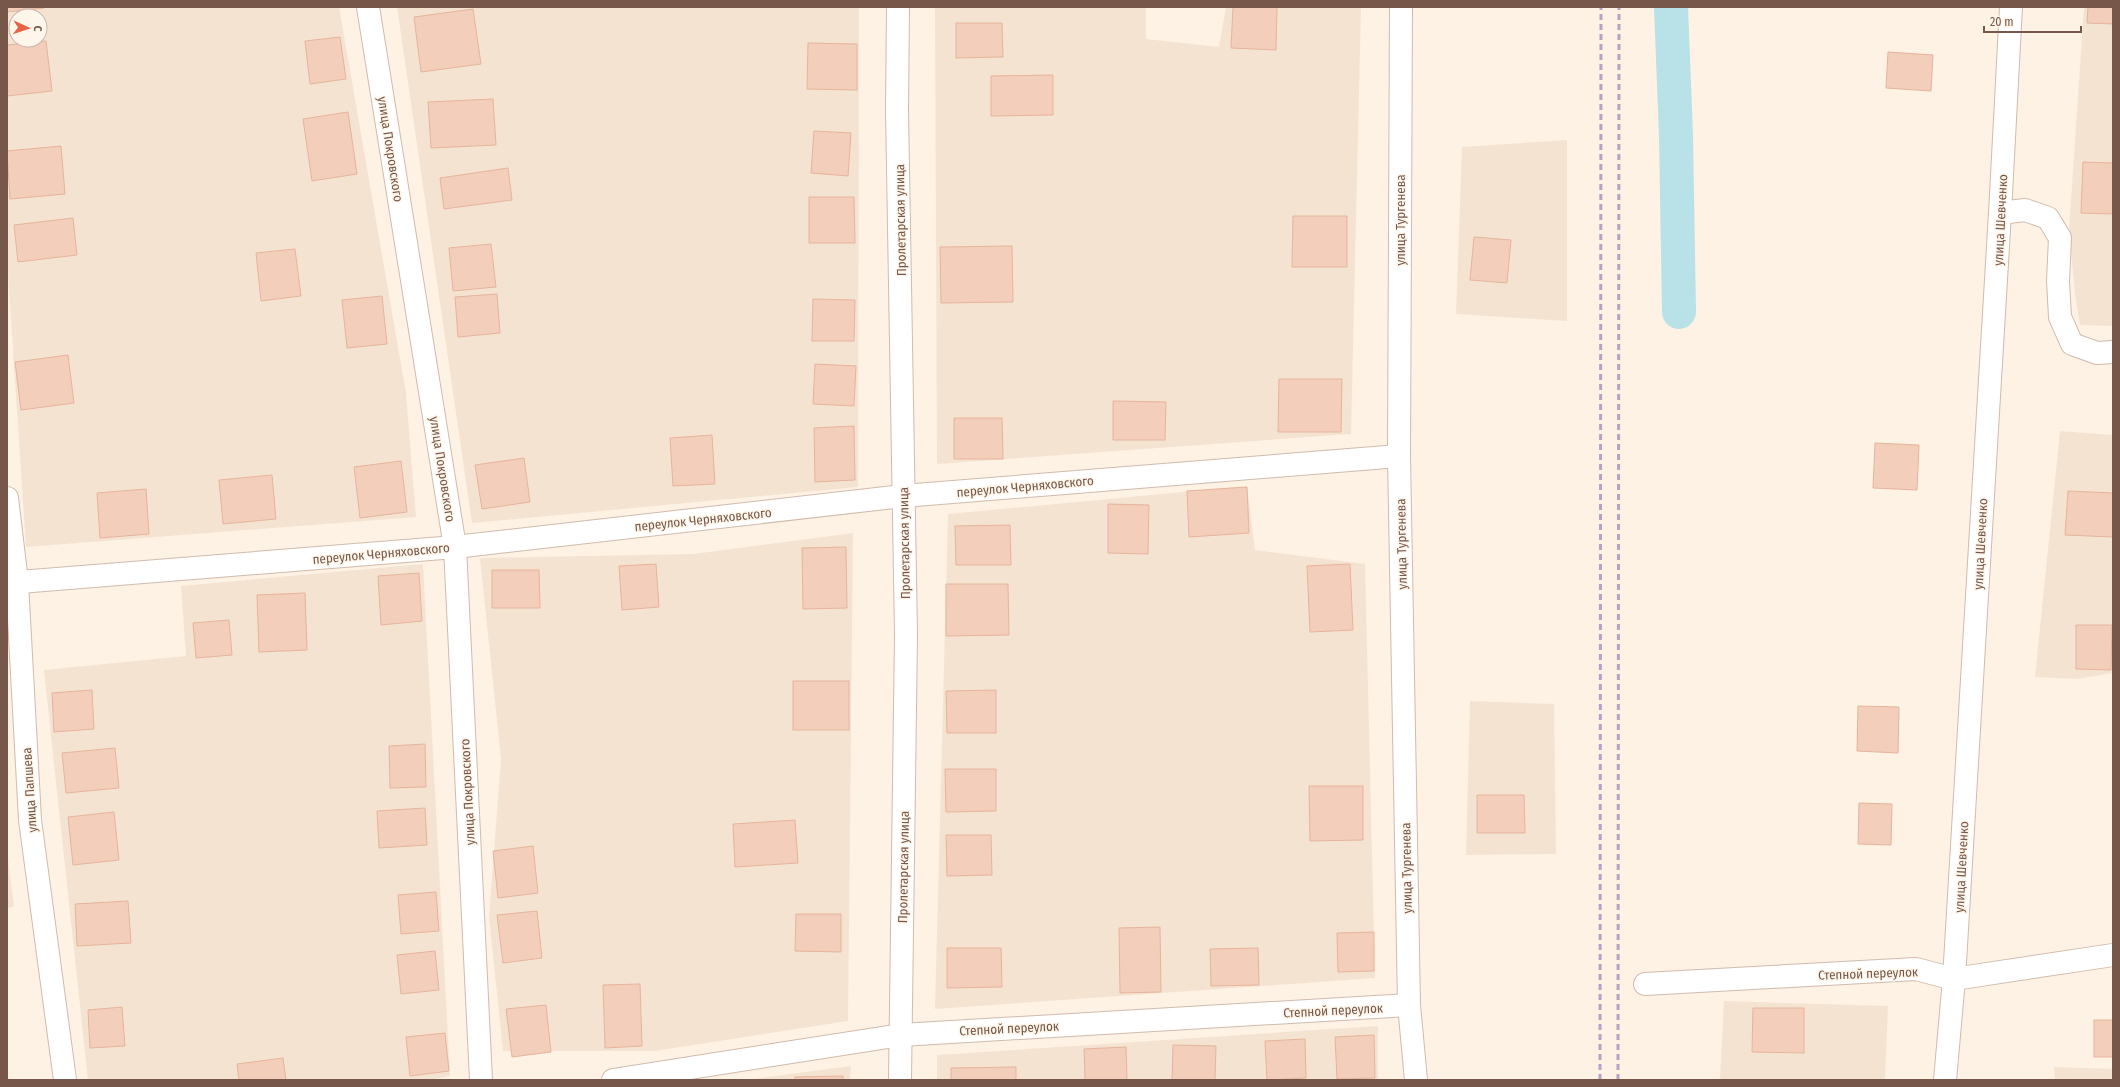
<svg xmlns="http://www.w3.org/2000/svg" width="2120" height="1087" viewBox="0 0 2120 1087" font-family="'Fira Sans Condensed',sans-serif">
<rect width="100%" height="100%" fill="#fdf2e4"/>
<g fill="#f5e3d2" fill-rule="evenodd">
<path d="M7,7H339L406,393L416,517L26,547L7,259ZM16,16H40V40H16Z"/>
<polygon points="397,7 859,7 858,487 472,523"/>
<polygon points="935,7 1146,7 1146,39 1219,47 1226,7 1361,7 1351,434 937,464"/>
<polygon points="2084,7 2113,7 2113,326 2080,325 2075,294 2069,230"/>
<polygon points="1567,140 1567,321 1456,314 1462,147"/>
<polygon points="2060,431 2113,435 2113,673 2077,679 2035,677"/>
<polygon points="1247,486 1255,550 1365,564 1375,978 935,1009 948,514"/>
<polygon points="853,533 848,1021 655,1051 503,1051 489,917 501,759 480,558 693,554"/>
<polygon points="423,564 450,1076 429,1080 88,1080 44,670 186,656 181,586"/>
<polygon points="1470,701 1554,704 1556,854 1466,855"/>
<polygon points="7,851 14,907 7,908"/>
<polygon points="1724,1001 1888,1006 1885,1080 1720,1080"/>
<polygon points="1378,1026 1378,1080 937,1080 937,1055"/>
<polygon points="851,1066 850,1080 746,1080"/>
<polygon points="2054,1067 2113,1069 2113,1080 2055,1080"/>
</g>
<g fill="none" stroke-linecap="round" stroke-linejoin="round">
<polyline stroke="#b8e2e7" stroke-width="34" points="1671,7 1676,136 1679,312"/>
</g>
<g fill="#f3cebb" stroke="#e6b49b">
<polygon points="7,7 44,7 44,8 7,12"/>
<polygon points="1233,7 1277,7 1276,50 1231,48"/>
<polygon points="2088,7 2113,7 2113,24 2087,23"/>
<polygon points="473,9 481,64 421,72 414,17"/>
<polygon points="956,23 1002,23 1003,57 956,58"/>
<polygon points="340,37 346,79 310,84 305,41"/>
<polygon points="46,41 52,91 7,96 7,45"/>
<polygon points="808,43 857,44 857,90 807,89"/>
<polygon points="1888,52 1933,55 1931,91 1886,88"/>
<polygon points="1053,75 1053,115 991,116 991,76"/>
<polygon points="493,99 496,145 431,148 428,102"/>
<polygon points="348,112 357,174 312,181 303,119"/>
<polygon points="814,131 851,133 848,176 811,173"/>
<polygon points="61,146 65,194 10,199 7,151"/>
<polygon points="2083,162 2113,163 2113,214 2081,213"/>
<polygon points="508,168 512,200 444,209 440,178"/>
<polygon points="809,197 854,197 855,243 809,243"/>
<polygon points="1293,216 1347,216 1347,267 1292,267"/>
<polygon points="73,218 77,255 18,262 14,225"/>
<polygon points="1474,237 1511,240 1507,283 1470,280"/>
<polygon points="491,244 496,287 453,291 449,248"/>
<polygon points="1012,246 1013,302 941,303 940,247"/>
<polygon points="295,249 301,296 261,301 256,253"/>
<polygon points="497,294 500,333 458,337 455,297"/>
<polygon points="382,296 387,344 347,348 342,300"/>
<polygon points="813,299 855,300 854,341 812,341"/>
<polygon points="68,355 74,403 21,410 15,362"/>
<polygon points="815,364 856,366 854,406 813,404"/>
<polygon points="1279,379 1342,379 1341,432 1278,432"/>
<polygon points="1113,401 1166,402 1165,440 1113,440"/>
<polygon points="954,418 1002,418 1003,459 954,459"/>
<polygon points="854,426 855,480 815,482 814,428"/>
<polygon points="712,435 715,484 673,486 670,438"/>
<polygon points="1875,443 1919,445 1917,490 1873,488"/>
<polygon points="524,458 530,502 482,509 475,465"/>
<polygon points="401,461 407,512 360,518 354,467"/>
<polygon points="272,475 276,519 223,524 219,480"/>
<polygon points="1247,487 1249,533 1189,537 1187,491"/>
<polygon points="146,489 149,534 100,538 97,493"/>
<polygon points="2068,491 2113,493 2113,537 2065,535"/>
<polygon points="1108,504 1149,505 1148,554 1108,553"/>
<polygon points="1010,525 1011,565 956,565 955,526"/>
<polygon points="846,547 847,608 803,609 802,548"/>
<polygon points="656,564 659,607 622,610 619,566"/>
<polygon points="1350,564 1353,630 1310,632 1307,566"/>
<polygon points="492,570 539,570 540,608 492,608"/>
<polygon points="419,573 422,621 381,625 378,576"/>
<polygon points="946,584 1008,584 1009,635 946,636"/>
<polygon points="305,593 307,650 259,652 257,595"/>
<polygon points="229,620 232,655 196,658 193,623"/>
<polygon points="2076,625 2112,625 2111,670 2076,669"/>
<rect x="793" y="681" width="56" height="49"/>
<polygon points="92,690 94,729 54,732 52,693"/>
<polygon points="996,690 996,733 947,733 946,691"/>
<polygon points="1858,706 1899,707 1898,753 1857,751"/>
<polygon points="425,744 426,787 390,788 389,746"/>
<polygon points="115,748 119,788 66,793 62,753"/>
<polygon points="945,769 996,769 996,811 946,812"/>
<polygon points="1309,786 1363,786 1363,840 1310,841"/>
<polygon points="1477,795 1524,795 1525,833 1477,833"/>
<polygon points="1859,803 1892,804 1891,845 1858,844"/>
<polygon points="425,808 427,845 379,848 377,811"/>
<polygon points="114,812 119,860 73,865 68,817"/>
<polygon points="795,820 798,863 735,867 733,824"/>
<polygon points="946,835 991,835 992,875 947,876"/>
<polygon points="533,846 538,893 498,898 493,851"/>
<polygon points="436,892 439,931 401,934 398,895"/>
<polygon points="128,901 131,943 77,946 75,904"/>
<polygon points="537,911 542,958 503,963 497,915"/>
<polygon points="796,914 841,914 841,952 795,951"/>
<polygon points="1160,927 1161,992 1120,993 1119,928"/>
<polygon points="1374,932 1374,971 1338,972 1337,933"/>
<polygon points="947,948 1001,948 1002,987 947,988"/>
<polygon points="1258,948 1259,985 1211,986 1210,949"/>
<polygon points="435,951 439,990 401,994 397,955"/>
<polygon points="640,984 642,1046 605,1048 603,985"/>
<polygon points="546,1005 551,1052 512,1057 506,1009"/>
<polygon points="122,1007 125,1046 90,1048 88,1010"/>
<polygon points="1753,1008 1804,1008 1804,1053 1752,1052"/>
<rect x="2094" y="1020" width="19" height="37"/>
<polygon points="445,1033 449,1071 410,1076 406,1037"/>
<polygon points="1374,1035 1375,1078 1337,1079 1335,1037"/>
<polygon points="1305,1039 1306,1078 1267,1080 1265,1041"/>
<polygon points="1173,1045 1216,1046 1215,1080 1172,1080"/>
<polygon points="1126,1047 1127,1080 1085,1080 1084,1049"/>
<polygon points="283,1058 286,1080 239,1080 237,1064"/>
<polygon points="1016,1067 1016,1080 951,1080 951,1068"/>
<polygon points="843,1076 843,1080 795,1080 795,1077"/>
</g>
<g fill="none" stroke-linecap="round" stroke-linejoin="round">
<g stroke="#d0bbad" stroke-width="24">
<g id="street">
<polyline points="368,7 455,547 481,1080"/>
<polyline points="898,7 897,110 906,634 900,1080"/>
<polyline points="1401,7 1399,456 1409,1005 1416,1080"/>
<polyline points="2000,213 2025,210 2048,218 2060,238 2058,281 2060,317 2072,344 2097,353 2113,352"/>
<polyline points="7,498 17,582 30,820 65,1080"/>
<polyline points="7,583 455,547 903,496 1399,456"/>
<polyline points="1645,984 1916,969 1954,979 2113,955"/>
<polyline points="613,1080 901,1035 1409,1005"/>
<polyline points="1945,1080 1954,979 2000,213 2011,7"/>
</g>
</g>
<use href="#street" stroke="#fff" stroke-width="22"/>
<g stroke="#b4a2c7" stroke-width="3" stroke-dasharray="6 4" stroke-linecap="butt">
<polyline points="1600,1080 1601,7"/>
<polyline points="1618,1080 1619,7"/>
</g>
</g>
<g text-anchor="middle" stroke-width="3" stroke-linejoin="round" paint-order="stroke">
<g font-size="13" fill="#765749" stroke="#fff6eb">
<text transform="translate(391 149) rotate(81)" y="5">улица Покровского</text>
<text transform="translate(900 220) rotate(-91)" y="5">Пролетарская улица</text>
<text transform="translate(1400 220) rotate(-90)" y="5">улица Тургенева</text>
<text transform="translate(2000 220) rotate(-87)" y="5">улица Шевченко</text>
<text transform="translate(443 469) rotate(81)" y="5">улица Покровского</text>
<text transform="translate(1025 486) rotate(-5)" y="5">переулок Черняховского</text>
<text transform="translate(703 519) rotate(-6)" y="5">переулок Черняховского</text>
<text transform="translate(904 543) rotate(-91)" y="5">Пролетарская улица</text>
<text transform="translate(1401 544) rotate(-91)" y="5">улица Тургенева</text>
<text transform="translate(1980 544) rotate(-87)" y="5">улица Шевченко</text>
<text transform="translate(381 553) rotate(-5)" y="5">переулок Черняховского</text>
<text transform="translate(29 790) rotate(-94)" y="5">улица Папшева</text>
<text transform="translate(467 792) rotate(-93)" y="5">улица Покровского</text>
<text transform="translate(903 867) rotate(-89)" y="5">Пролетарская улица</text>
<text transform="translate(1961 867) rotate(-87)" y="5">улица Шевченко</text>
<text transform="translate(1406 868) rotate(-91)" y="5">улица Тургенева</text>
<text transform="translate(1868 973) rotate(-2)" y="5">Степной переулок</text>
<text transform="translate(1333 1010) rotate(-3)" y="5">Степной переулок</text>
<text transform="translate(1009 1028) rotate(-3)" y="5">Степной переулок</text>
</g>
</g>
<rect width="2120" height="1087" fill="none" stroke="#765749" stroke-width="16"/>
<g transform="translate(28 28) rotate(93)"><circle r="19" fill="#fff6eb" stroke="#c8b6aa"/>
<path d="M0-3L7 15L0 10L-7 15Z" fill="#e96246"/>
<text y="-6" font-size="11" font-weight="bold" text-anchor="middle" fill="#765749">С</text>
</g>
<path d="M1984 26v6h97v-6" fill="none" stroke="#765749" stroke-width="2"/>
<text x="1990" y="26" font-size="12" fill="#765749" stroke="#fff6eb" stroke-width="3" paint-order="stroke">20 m</text>
</svg>
